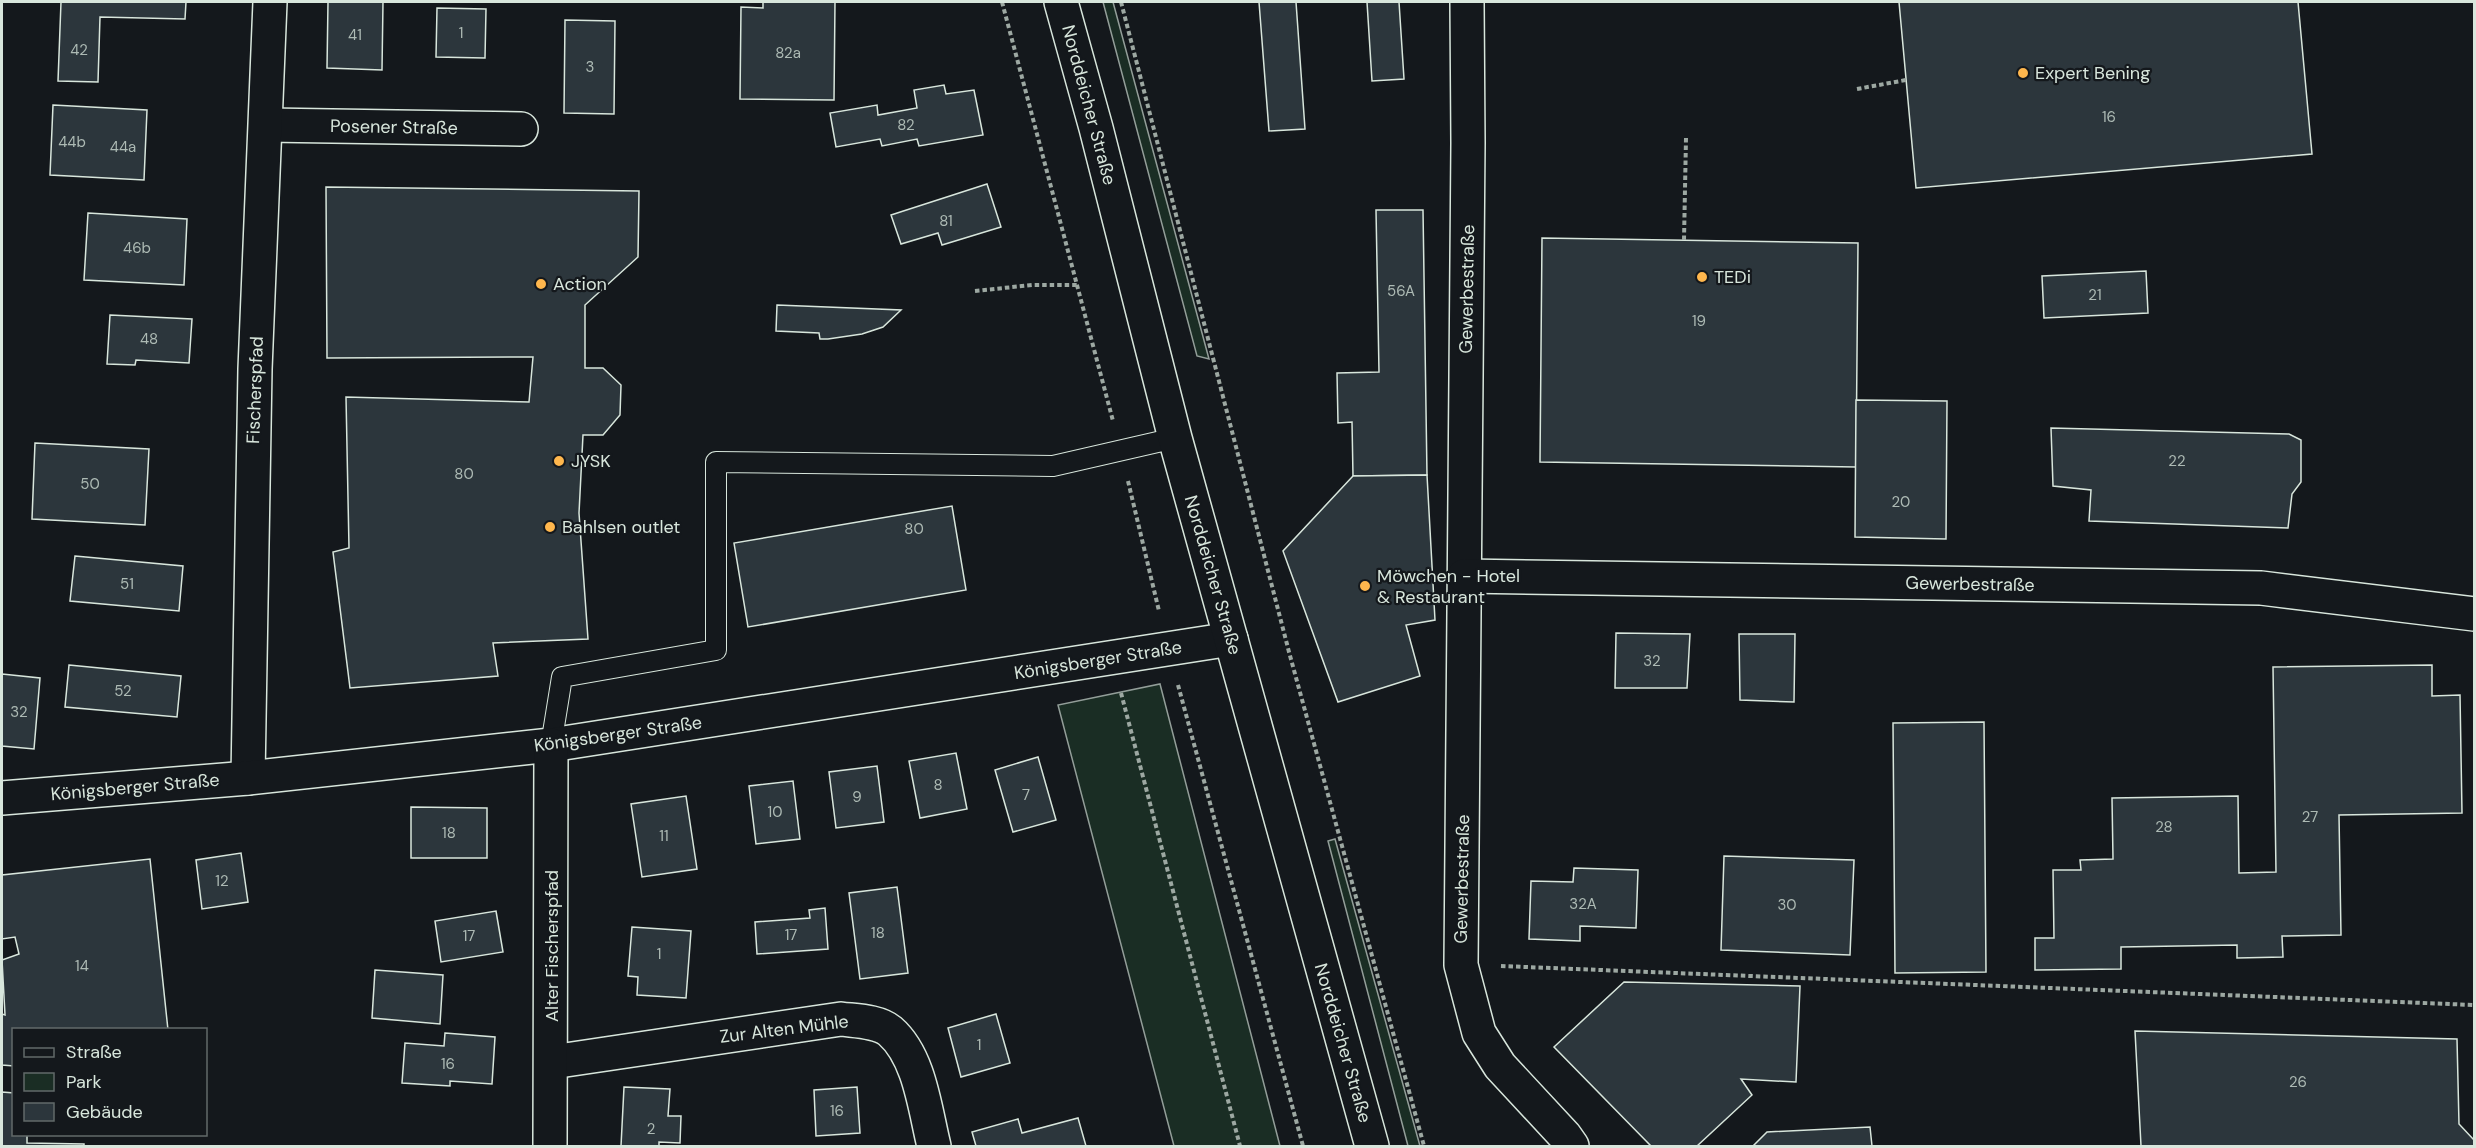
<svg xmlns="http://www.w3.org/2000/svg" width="2476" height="1148" viewBox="0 0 2476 1148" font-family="'DM Sans',sans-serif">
<rect width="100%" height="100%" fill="#14181c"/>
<g fill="#1a2d24" stroke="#939e99" stroke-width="1.5">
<polygon points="1103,2 1113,2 1209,359 1197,356"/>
<polygon points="1160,684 1280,1146 1174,1146 1058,705"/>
<polygon points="1335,839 1420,1146 1408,1146 1328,841"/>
</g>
<g fill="#2c363c" stroke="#d8e6dc" stroke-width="1.5">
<polygon points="61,2 186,2 185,19 100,17 98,82 58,81"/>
<polygon points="328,2 383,2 382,70 327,68"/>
<polygon points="763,2 835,2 834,100 740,99 741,7 763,8"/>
<polygon points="1259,2 1296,2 1305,129 1269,131"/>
<polygon points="1367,2 1399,2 1404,79 1372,81"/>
<polygon points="1899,2 2298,2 2312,154 1916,188"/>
<polygon points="437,8 486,9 485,58 436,57"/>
<polygon points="565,20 615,21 614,114 564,113"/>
<polygon points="944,85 946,94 974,90 983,135 919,146 917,139 882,146 880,139 836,147 830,113 877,105 878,115 917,108 914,90"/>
<polygon points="53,105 147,110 144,180 50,175"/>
<polygon points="987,184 1001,227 942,245 938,233 901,244 891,215"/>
<polygon points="326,187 639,191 638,257 585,305 585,368 603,368 621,385 620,415 603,435 583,435 579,513 588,639 493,643 498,676 350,688 333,552 349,548 346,397 529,402 533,357 327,358"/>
<polygon points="1376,210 1423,210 1427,475 1353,476 1352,422 1338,423 1337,373 1379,372"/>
<polygon points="88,213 187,219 184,285 84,280"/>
<polygon points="1542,238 1858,243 1856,467 1540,462"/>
<polygon points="2146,271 2148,313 2044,318 2042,276"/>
<polygon points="777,305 901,310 883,327 862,334 828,339 820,339 819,333 776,331"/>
<polygon points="110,315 192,319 189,363 136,360 135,365 107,364"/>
<polygon points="1856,400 1947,401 1946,539 1855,537"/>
<polygon points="2051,428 2289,434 2301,440 2301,482 2292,494 2288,528 2089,521 2091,490 2053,486"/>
<polygon points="35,443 149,449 145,525 32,519"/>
<polygon points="1427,475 1435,620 1406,625 1420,676 1338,702 1283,551 1353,476"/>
<polygon points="952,506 966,590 748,627 734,543"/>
<polygon points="75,556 183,566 179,611 70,601"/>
<polygon points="1616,633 1690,634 1687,688 1615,688"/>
<polygon points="1739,634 1795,634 1794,702 1740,700"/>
<polygon points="69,665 181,676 177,717 65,707"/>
<polygon points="2432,665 2432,696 2460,695 2462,813 2339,815 2341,935 2282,936 2283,957 2237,958 2237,945 2121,947 2121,969 2035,970 2035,938 2054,938 2053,870 2081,870 2080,860 2113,859 2112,798 2238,796 2239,873 2276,872 2273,667"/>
<polygon points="2,674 40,678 34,749 2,746"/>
<polygon points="1984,722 1986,972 1895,973 1893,723"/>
<polygon points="956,753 967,809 920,818 909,761"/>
<polygon points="1038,757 1056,820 1013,832 995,770"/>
<polygon points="877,766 884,822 836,828 829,772"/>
<polygon points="793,781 800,839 756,844 749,786"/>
<polygon points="686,796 697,869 642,877 631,804"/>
<polygon points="411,807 487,808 487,858 411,858"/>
<polygon points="241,853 248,902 202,909 196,860"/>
<polygon points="1724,856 1854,860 1850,955 1721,950"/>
<polygon points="150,859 168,1030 14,1030 14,1066 2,1065 2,1014 5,1015 2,960 19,954 15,937 2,939 2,875"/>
<polygon points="1574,868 1638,870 1636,928 1580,926 1580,941 1529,939 1531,881 1573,882"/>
<polygon points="897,887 908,973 860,979 849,893"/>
<polygon points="825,908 828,949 757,954 755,922 810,918 809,910"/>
<polygon points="496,911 503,952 441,962 435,921"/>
<polygon points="632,927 691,931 686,998 637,995 638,977 628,976"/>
<polygon points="375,970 443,975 440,1024 372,1018"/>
<polygon points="1624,982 1800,986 1796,1082 1741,1079 1752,1095 1697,1146 1651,1146 1554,1047"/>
<polygon points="996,1014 1010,1063 961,1077 948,1028"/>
<polygon points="2135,1031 2457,1039 2459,1124 2474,1140 2474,1146 2141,1146"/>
<polygon points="445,1033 495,1037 492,1084 450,1081 450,1086 402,1083 405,1043 444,1046"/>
<polygon points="624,1087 670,1089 668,1116 681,1116 680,1143 659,1142 659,1146 621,1146"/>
<polygon points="857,1087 860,1133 816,1136 814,1090"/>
<polygon points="2,1092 14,1093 14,1134 27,1134 27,1143 84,1144 84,1146 2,1146"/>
<polygon points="1078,1118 1086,1146 976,1146 972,1132 1018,1119 1022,1133"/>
<polygon points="1870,1127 1872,1146 1753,1146 1767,1132"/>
</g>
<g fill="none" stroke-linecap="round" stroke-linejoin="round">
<g stroke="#d8e6dc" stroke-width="22">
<polyline id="lane" points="551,745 562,677 716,650 716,462 1053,466 1175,438"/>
</g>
<g stroke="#d8e6dc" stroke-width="36">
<g id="street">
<polyline points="1467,2 1468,143 1461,965 1479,1033 1500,1066 1565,1136 1572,1146"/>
<polyline points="267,125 521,129"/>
<polyline points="1464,576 2261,588 2474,614"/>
<polyline points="248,778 255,369 270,2"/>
<polyline points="2,798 248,778 551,745 1231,639"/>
<path d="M552,1062L841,1019C857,1021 878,1021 890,1031C920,1057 925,1110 934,1146"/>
<polyline points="550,1146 551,745"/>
</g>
</g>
<g stroke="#d8e6dc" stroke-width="36">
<polyline id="secondary" points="1061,2 1096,128 1175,438 1372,1146"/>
</g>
<g stroke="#9da8a2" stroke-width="4" stroke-dasharray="4.5 3" stroke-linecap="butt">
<polyline points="1002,2 1113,421"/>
<polyline points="1121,2 1289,652 1424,1146"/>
<polyline points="1857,89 1906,80"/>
<polyline points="1684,240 1686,138"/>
<polyline points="975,291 1032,285 1077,285"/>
<polyline points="1128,481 1159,611"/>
<polyline points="1178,685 1303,1146"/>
<polyline points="1121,693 1240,1146"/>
<polyline points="1501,966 2474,1005"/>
</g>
<use href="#lane" stroke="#14181c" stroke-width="20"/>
<use href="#street" stroke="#14181c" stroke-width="33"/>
<use href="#secondary" stroke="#14181c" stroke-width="33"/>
</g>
<g fill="#ffb74d" stroke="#14181c" stroke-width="2">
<circle cx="2023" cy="73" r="6"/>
<circle cx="1702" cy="277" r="6"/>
<circle cx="541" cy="284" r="6"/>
<circle cx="559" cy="461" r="6"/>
<circle cx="550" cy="527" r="6"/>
<circle cx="1365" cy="586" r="6"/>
</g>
<g text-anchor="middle" stroke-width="4.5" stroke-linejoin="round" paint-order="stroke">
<g font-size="15" fill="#adbab4">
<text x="461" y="38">1</text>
<text x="355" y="40">41</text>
<text x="79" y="55">42</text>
<text x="788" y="58">82a</text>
<text x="590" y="72">3</text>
<text x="2109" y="122">16</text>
<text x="906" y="130">82</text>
<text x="72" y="147">44b</text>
<text x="123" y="152">44a</text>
<text x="946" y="226">81</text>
<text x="137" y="253">46b</text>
<text x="1401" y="296">56A</text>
<text x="2095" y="300">21</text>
<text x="1699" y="326">19</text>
<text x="149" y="344">48</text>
<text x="2177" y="466">22</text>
<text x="464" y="479">80</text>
<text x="90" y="489">50</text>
<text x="1901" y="507">20</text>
<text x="914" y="534">80</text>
<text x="127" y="589">51</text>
<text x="1652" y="666">32</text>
<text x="123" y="696">52</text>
<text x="19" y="717">32</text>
<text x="938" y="790">8</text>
<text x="1026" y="800">7</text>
<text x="857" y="802">9</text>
<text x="775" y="817">10</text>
<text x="2310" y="822">27</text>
<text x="2164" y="832">28</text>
<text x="449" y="838">18</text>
<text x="664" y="841">11</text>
<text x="222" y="886">12</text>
<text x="1583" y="909">32A</text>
<text x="1787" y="910">30</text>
<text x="878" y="938">18</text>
<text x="791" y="940">17</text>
<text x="469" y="941">17</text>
<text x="659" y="959">1</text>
<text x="82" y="971">14</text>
<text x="979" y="1050">1</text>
<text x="448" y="1069">16</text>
<text x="2298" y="1087">26</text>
<text x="837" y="1116">16</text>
<text x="651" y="1134">2</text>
</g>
<g font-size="18" fill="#d8e6dc" stroke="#14181c" text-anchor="start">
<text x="2035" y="79">Expert Bening</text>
<text x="1714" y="283">TEDi</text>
<text x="553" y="290">Action</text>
<text x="571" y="467">JYSK</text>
<text x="562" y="533">Bahlsen outlet</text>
<text x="1377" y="582">Möwchen - Hotel<tspan x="1377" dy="21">&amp; Restaurant</tspan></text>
</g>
<g font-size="18" fill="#d8e6dc" stroke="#14181c">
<text transform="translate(1089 105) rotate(75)" y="6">Norddeicher Straße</text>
<text transform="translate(394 127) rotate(1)" y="6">Posener Straße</text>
<text transform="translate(1467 289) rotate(-89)" y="6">Gewerbestraße</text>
<text transform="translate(255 390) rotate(-88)" y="6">Fischerspfad</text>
<text transform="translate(1213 575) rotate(74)" y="6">Norddeicher Straße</text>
<text transform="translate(1970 584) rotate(1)" y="6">Gewerbestraße</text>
<text transform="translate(1098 660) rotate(-9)" y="6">Königsberger Straße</text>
<text transform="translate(618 734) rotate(-8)" y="6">Königsberger Straße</text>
<text transform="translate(135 787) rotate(-5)" y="6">Königsberger Straße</text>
<text transform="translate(1462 879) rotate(-89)" y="6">Gewerbestraße</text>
<text transform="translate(552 946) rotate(-90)" y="6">Alter Fischerspfad</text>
<text transform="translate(784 1029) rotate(-7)" y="6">Zur Alten Mühle</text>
<text transform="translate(1343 1043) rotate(74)" y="6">Norddeicher Straße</text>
</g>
</g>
<rect width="2476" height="1148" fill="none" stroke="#d8e6dc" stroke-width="6"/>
<rect x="12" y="1028" width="195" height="108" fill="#14181c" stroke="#626a69" stroke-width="1.5"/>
<rect x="24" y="1048" width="30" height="9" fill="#14181c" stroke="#626a69" stroke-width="1.5"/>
<text x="66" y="1058" font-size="18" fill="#d8e6dc">Straße</text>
<rect x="24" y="1073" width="30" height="18" fill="#1a2d24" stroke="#626a69" stroke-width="1.5"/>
<text x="66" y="1088" font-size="18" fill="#d8e6dc">Park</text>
<rect x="24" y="1103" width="30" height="18" fill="#2c363c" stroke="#626a69" stroke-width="1.5"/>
<text x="66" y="1118" font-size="18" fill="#d8e6dc">Gebäude</text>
</svg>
